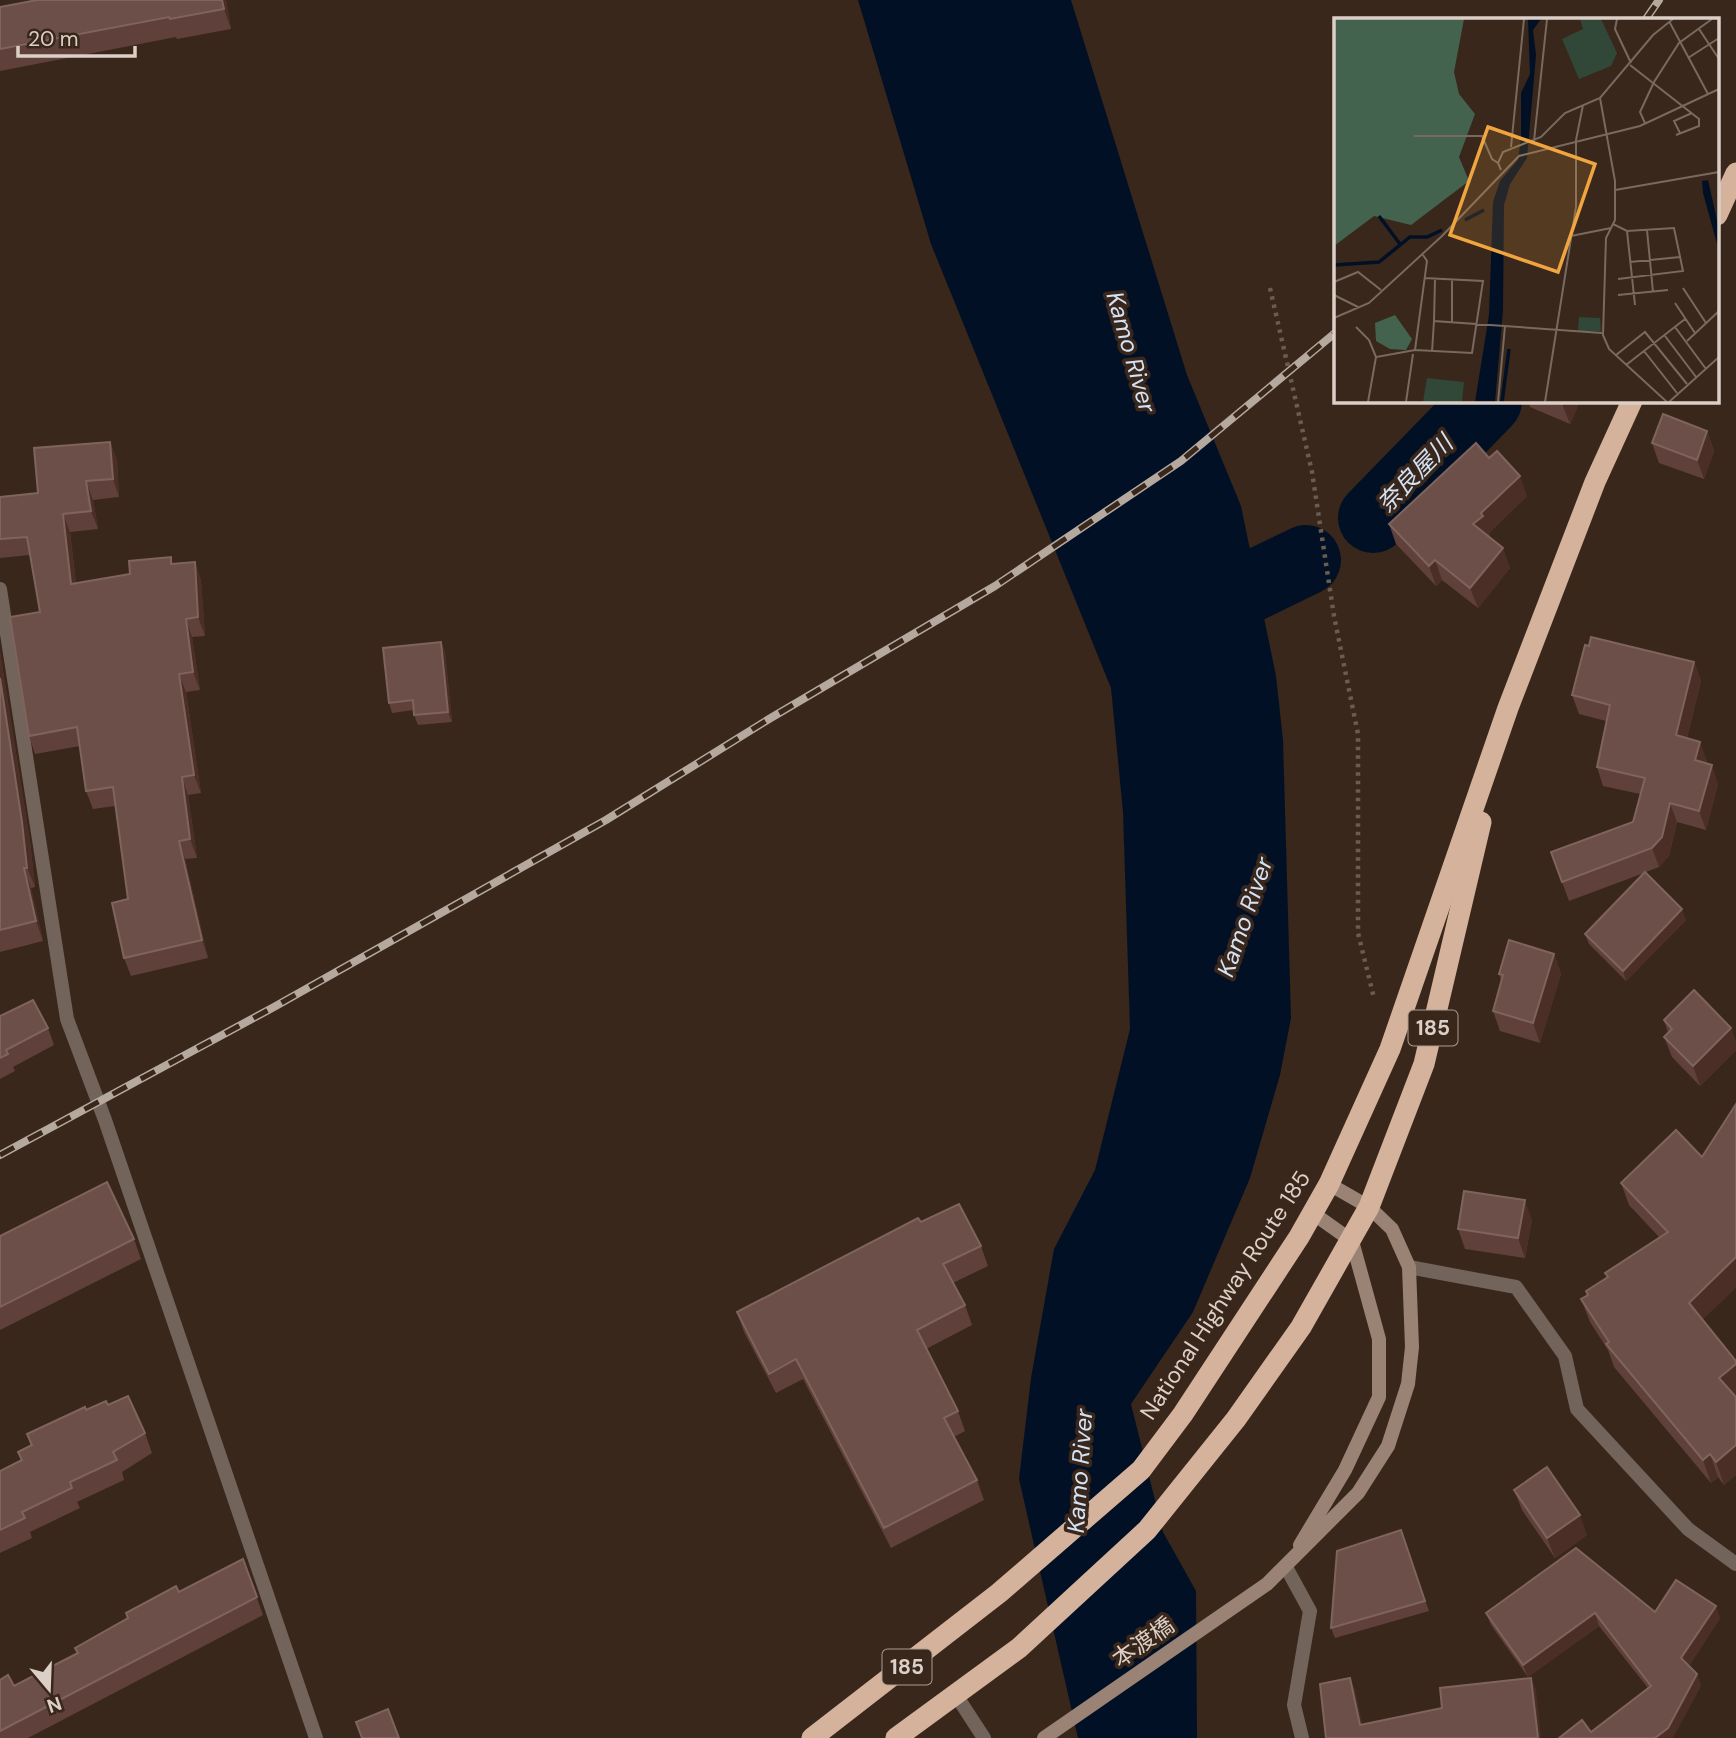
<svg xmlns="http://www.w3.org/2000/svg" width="1736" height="1738" viewBox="0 0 1736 1738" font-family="'DM Sans','Noto Sans JP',sans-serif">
<rect width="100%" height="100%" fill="#38271a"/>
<polygon fill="#021026" points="858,0 1071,0 1187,375 1241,506 1276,676 1283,740 1291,1018 1280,1075 1250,1178 1193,1312 1131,1404 1163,1532 1196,1591 1197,1738 1078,1738 1019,1479 1031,1378 1054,1249 1095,1170 1130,1029 1123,812 1111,688 931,244"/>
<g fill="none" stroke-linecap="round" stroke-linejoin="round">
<g stroke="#021026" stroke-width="70">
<polyline points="1373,518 1487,401"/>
<polyline points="1203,610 1306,560"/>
</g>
<polyline stroke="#6b5c50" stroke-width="4.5" stroke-dasharray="3.5 5" stroke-linecap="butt" points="1270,288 1312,472 1334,616 1358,734 1358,933 1374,998"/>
<g stroke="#72645b" stroke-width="14">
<polyline points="0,589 67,1019 105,1120 316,1738"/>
<polyline points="1409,1267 1516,1287 1565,1356 1577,1409 1688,1529 1736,1564"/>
<polyline points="1286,1567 1310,1611 1294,1705 1302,1738"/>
<polyline points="956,1695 984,1738"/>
</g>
<g stroke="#9a8375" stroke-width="14">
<polyline points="1300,1545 1345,1470 1379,1397 1379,1339 1352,1241 1314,1214"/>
<polyline points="1044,1738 1267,1584 1358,1493 1388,1446 1408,1384 1412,1347 1409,1267 1392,1229 1369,1207 1329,1184"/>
</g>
<g stroke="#d4b29b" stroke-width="21">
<polyline points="1717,215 1736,173"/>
<polyline points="812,1738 999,1593 1141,1470 1183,1414 1299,1237 1329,1184 1390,1049 1508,708 1595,482 1632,401"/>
<polyline points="896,1738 1019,1648 1147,1530 1236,1419 1301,1327 1369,1207 1424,1064 1481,822"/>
</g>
<g stroke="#b5a89e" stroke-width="8">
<g id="rail">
<polyline points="1646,19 1659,0"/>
<polyline points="0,1155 274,1007 606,820 769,719 995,586 1181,461 1335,333"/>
</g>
</g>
<use href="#rail" stroke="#38271a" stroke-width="5" stroke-dasharray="16" stroke-linecap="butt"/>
</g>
<g fill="#60403b">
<polygon points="226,0 231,29 177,39 176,37 0,71 0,7"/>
<polygon points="1528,401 1580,401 1570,424 1530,407"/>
<polygon points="1707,431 1714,451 1704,479 1659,463 1652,443"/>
<polygon points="110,442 117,460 119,497 93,500 98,529 70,532 76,583 130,574 171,557 173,564 195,562 201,581 205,636 192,637 200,690 186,692 201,793 188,795 197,858 185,859 208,958 131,976 124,958 128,899 115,806 93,809 86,791 80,746 35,754 29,736 40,612 30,555 0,558 0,497 38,493"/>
<polygon points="1489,458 1527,496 1489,533 1490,535 1489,536 1510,568 1478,608 1442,580 1436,586 1396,544 1389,524"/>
<polygon points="441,642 445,652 452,722 418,725 414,715 414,710 392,713 389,703"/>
<polygon points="0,652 30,841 35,887 31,888 43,941 0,952"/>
<polygon points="1694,662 1701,681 1687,738 1707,761 1706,763 1718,784 1706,830 1677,822 1669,856 1659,867 1646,872 1686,920 1626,981 1589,944 1585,934 1644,873 1569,901 1551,852 1633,822 1640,794 1603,786 1597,767 1606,721 1579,714 1572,695"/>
<polygon points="1554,954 1561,974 1540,1043 1500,1031 1493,1011 1501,980 1499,974"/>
<polygon points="0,1016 48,1028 54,1045 13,1067 15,1071 0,1079"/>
<polygon points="1664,1020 1736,1042 1736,1050 1700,1086 1672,1057 1664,1037 1668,1033"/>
<polygon points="1676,1130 1703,1320 1736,1361 1736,1394 1734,1395 1736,1397 1736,1475 1724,1485 1718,1477 1711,1483 1614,1367 1608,1350 1590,1322 1581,1299 1588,1295 1586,1291 1607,1278 1605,1273 1660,1238 1629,1205 1621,1183"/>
<polygon points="1532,1220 1525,1258 1465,1249 1458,1229"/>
<polygon points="921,1222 981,1246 988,1266 953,1283 965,1305 972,1325 926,1349 958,1411 965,1431 954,1437 977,1480 984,1500 891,1548 803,1379 776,1393 744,1332 737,1312"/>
<polygon points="0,1236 134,1239 141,1259 0,1330"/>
<polygon points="108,1405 145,1433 152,1453 122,1472 124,1480 77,1502 80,1508 30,1532 32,1538 0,1553 0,1471 21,1460 18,1452 31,1446 27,1434 86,1410"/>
<polygon points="1514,1490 1587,1535 1555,1558 1522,1510"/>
<polygon points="1401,1530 1429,1611 1335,1638 1331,1628"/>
<polygon points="243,1559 263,1615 28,1738 0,1738 0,1680 14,1686 77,1654 75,1648 128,1619 126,1613 179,1592"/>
<polygon points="1655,1612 1720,1618 1689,1666 1697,1674 1701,1686 1591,1732 1648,1688 1599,1626 1528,1677 1491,1625 1486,1613"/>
</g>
<g fill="#4b2f27">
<polygon points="222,0 226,0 231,29 224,9"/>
<polygon points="1564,401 1580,401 1570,424 1562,404"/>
<polygon points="1707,431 1714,451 1704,479 1697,460"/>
<polygon points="110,442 117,460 119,497 113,479"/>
<polygon points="1520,476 1527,496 1489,533 1490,535 1480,544 1473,524 1481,513"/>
<polygon points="86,481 93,500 98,529 91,511"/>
<polygon points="63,514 70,532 78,602 71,584"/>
<polygon points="1503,548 1510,568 1478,608 1470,588"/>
<polygon points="1435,560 1442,580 1436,586 1429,566"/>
<polygon points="195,562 201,581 205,636 198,617"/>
<polygon points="186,619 192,637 200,690 193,672"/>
<polygon points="441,642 445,652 452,722 448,712"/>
<polygon points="0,652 30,841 35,887 27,868 0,678"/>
<polygon points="1694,662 1701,681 1683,754 1676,735"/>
<polygon points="179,674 186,692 201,793 194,775"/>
<polygon points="1700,742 1707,761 1702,779 1695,760"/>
<polygon points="1712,765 1718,784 1706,830 1699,811"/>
<polygon points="182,777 188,795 197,858 190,839"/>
<polygon points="1670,803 1677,822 1669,856 1659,867 1652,848"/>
<polygon points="179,841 185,859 208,958 202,940"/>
<polygon points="24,868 31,888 43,941 36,921"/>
<polygon points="1682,909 1686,920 1626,981 1623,971"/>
<polygon points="1554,954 1561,974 1540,1043 1533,1023"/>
<polygon points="1731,1028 1736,1042 1736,1050 1700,1086 1693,1066"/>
<polygon points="1525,1200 1532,1220 1525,1258 1518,1238"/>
<polygon points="1736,1257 1736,1288 1697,1325 1689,1303"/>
<polygon points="1736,1364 1736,1394 1727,1400 1719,1378"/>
<polygon points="1736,1445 1736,1475 1724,1485 1716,1462"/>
<polygon points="1710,1454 1718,1477 1711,1483 1703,1460"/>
<polygon points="1580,1515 1587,1535 1555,1558 1547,1538"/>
<polygon points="1716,1606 1720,1618 1686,1671 1681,1658"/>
<polygon points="1595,1613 1599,1626 1528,1677 1523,1665"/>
<polygon points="1697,1674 1701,1686 1673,1738 1655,1738"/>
<polygon points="1350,1678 1355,1690 1365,1737 1360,1725"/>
<polygon points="1531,1678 1536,1690 1541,1738 1538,1738"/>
</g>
<g fill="#6d4f4a" stroke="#7f635d" stroke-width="2">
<polygon points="37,0 222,0 224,9 170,19 169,17 0,49 0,7"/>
<polygon points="1554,401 1564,401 1562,404"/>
<polygon points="1663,414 1707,431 1697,460 1652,443"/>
<polygon points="110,442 113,479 86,481 91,511 63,514 71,584 130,574 129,561 171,557 171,564 195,562 198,617 186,619 193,672 179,674 194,775 182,777 190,839 179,841 202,940 124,958 112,903 128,899 113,787 86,791 77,727 29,736 10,617 40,612 27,537 0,539 0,497 38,493 34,448"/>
<polygon points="1476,443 1489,458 1497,451 1520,476 1481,513 1483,516 1473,524 1503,548 1470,588 1435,560 1429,566 1389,524"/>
<polygon points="1591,637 1694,662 1676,735 1700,742 1695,760 1712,765 1699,811 1670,803 1662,837 1652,848 1562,882 1551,852 1633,822 1645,778 1597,767 1610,705 1572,695 1585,645 1589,646"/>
<polygon points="441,642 448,712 414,715 413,700 389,703 383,648"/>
<polygon points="0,678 22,822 27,868 24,868 36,921 0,930"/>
<polygon points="1645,872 1682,909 1623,971 1585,934"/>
<polygon points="1509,940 1554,954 1533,1023 1493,1011 1503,975 1499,974"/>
<polygon points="1694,990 1731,1028 1693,1066 1664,1037 1672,1029 1664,1020"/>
<polygon points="33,1000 48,1028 6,1050 8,1054 0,1058 0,1016"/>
<polygon points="1736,1104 1736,1257 1689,1303 1736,1361 1736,1364 1719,1378 1736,1397 1736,1445 1716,1462 1710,1454 1703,1460 1606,1344 1609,1342 1581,1299 1588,1295 1586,1291 1608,1277 1605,1273 1668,1232 1621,1183 1676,1130 1702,1157"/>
<polygon points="107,1182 134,1239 0,1307 0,1236"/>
<polygon points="1464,1191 1525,1200 1518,1238 1458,1229"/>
<polygon points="959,1204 981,1246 943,1264 965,1305 917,1330 958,1411 944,1418 977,1480 884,1528 796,1359 769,1374 737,1312 918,1218 921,1222"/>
<polygon points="128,1396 145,1433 113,1452 117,1460 70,1482 72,1488 22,1512 25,1518 0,1530 0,1471 22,1460 18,1452 32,1445 27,1434 85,1407 86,1410 106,1401 108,1405"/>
<polygon points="1547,1467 1580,1515 1547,1538 1514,1490"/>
<polygon points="1401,1530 1425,1601 1331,1628 1337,1551"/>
<polygon points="1576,1548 1655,1612 1676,1580 1716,1606 1681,1658 1697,1674 1668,1728 1655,1738 1559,1738 1582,1720 1591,1732 1651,1686 1595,1613 1523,1665 1486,1613"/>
<polygon points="243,1559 257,1597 0,1731 0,1680 8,1675 14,1686 78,1653 75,1648 128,1618 126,1613 176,1586 179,1592"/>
<polygon points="1350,1678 1360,1725 1442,1708 1440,1688 1531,1678 1538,1738 1326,1738 1320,1684"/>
<polygon points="388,1709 399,1738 362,1738 356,1722"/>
</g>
<g text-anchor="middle" stroke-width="7" stroke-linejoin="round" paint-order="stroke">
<g fill="#38271a" stroke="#aa9d93" stroke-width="2">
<rect x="1408.5" y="1010.5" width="49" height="35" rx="5"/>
<rect x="882.5" y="1649.5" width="49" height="35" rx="5"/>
</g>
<g font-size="21" font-weight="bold" fill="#dbcfc7">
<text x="1433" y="1035">185</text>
<text x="907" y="1674">185</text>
</g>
<g font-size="23" fill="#dbcfc7" stroke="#38271a">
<text transform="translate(1225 1295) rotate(-57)" y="8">National Highway Route 185</text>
<text transform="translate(1143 1642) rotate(-35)" y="8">本渡橋</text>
</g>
<g font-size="24" font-style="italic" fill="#d3e2f6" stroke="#38271a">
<text transform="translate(1131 352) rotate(74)" y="8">Kamo River</text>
<text transform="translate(1415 474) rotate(-46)" y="8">奈良屋川</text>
<text transform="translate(1245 917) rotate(-71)" y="8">Kamo River</text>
<text transform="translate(1080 1471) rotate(-86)" y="8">Kamo River</text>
</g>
</g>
<g transform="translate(1334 18)">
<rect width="385" height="385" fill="#38271a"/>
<path d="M246,1H267L283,35L277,48L245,61L228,21L249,11ZM245,299L266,300L267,313H244ZM93,360L130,364L128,384H89Z" fill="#314738"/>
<path d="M0,1H130L120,54L125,76L141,96L125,139L135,163L77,207L40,198L0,228ZM61,297L78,321L72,332L56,331L42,323L41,305Z" fill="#44634e"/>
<path d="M194,1H207L199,12L202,37L193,140L176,166L170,187L169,292L161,384H141L155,297L159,184L166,163L184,142L187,120V75L196,56ZM374,162L385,211V233L369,175L368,163Z" fill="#021026"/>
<path fill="none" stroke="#021026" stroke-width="3.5" d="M45,198L66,226M131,202L150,192M0,247L45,244L76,219H93L108,212M168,384L175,331"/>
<path fill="none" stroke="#796a5f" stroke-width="2" d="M283,1L281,11L297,45M335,3L374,76M365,11L385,41M354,40L385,20M296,47L365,101V108L342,117M266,80L281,163V202L272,220L269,317L275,331L333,384M311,105L306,94L320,64L345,25L378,1M346,115L340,103L358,95M80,118H148L158,141L164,145M200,123L213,1M177,129L190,1M167,152L164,145L169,134L207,119L231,95L266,80L319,17L339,1M281,172L385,154M279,206L293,213L340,210L349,253L284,261M313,212L319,274M293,213L301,287M237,218L277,210M296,244L346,239M101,261L100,303L268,315M118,262V304M0,264L24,254L47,272M349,270L372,305M0,277L24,289M284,277L334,272M341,285L361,315M0,300L35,285L108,218L185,138L306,108L385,71M22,309L35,322L42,339M341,309L372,351M331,318L362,359M353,323L385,293M81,332L93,243L89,237M310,333L343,375M98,334L100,303M282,337L311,314L353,366M292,347L351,301M34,384L42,339L81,332L138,335L149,263L90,260M72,384L79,336M164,384L171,308M211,384L242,189V122L249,87M335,384L385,339"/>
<path fill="#f1a540" fill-opacity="0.15" stroke="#f1a540" stroke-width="3.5" d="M154,109L261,146L224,254L116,217Z"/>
<rect width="385" height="385" fill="none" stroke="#dbcfc7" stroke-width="3.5"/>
</g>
<g transform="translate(49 1689) rotate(161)" stroke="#38271a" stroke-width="5" paint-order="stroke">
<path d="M0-5L12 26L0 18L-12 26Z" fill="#dbcfc7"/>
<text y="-10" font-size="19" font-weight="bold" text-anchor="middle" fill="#dbcfc7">N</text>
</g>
<path d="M18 46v10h117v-10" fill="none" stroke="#dbcfc7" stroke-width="3.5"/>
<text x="28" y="46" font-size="21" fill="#dbcfc7" stroke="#38271a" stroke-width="5" paint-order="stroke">20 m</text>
</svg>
